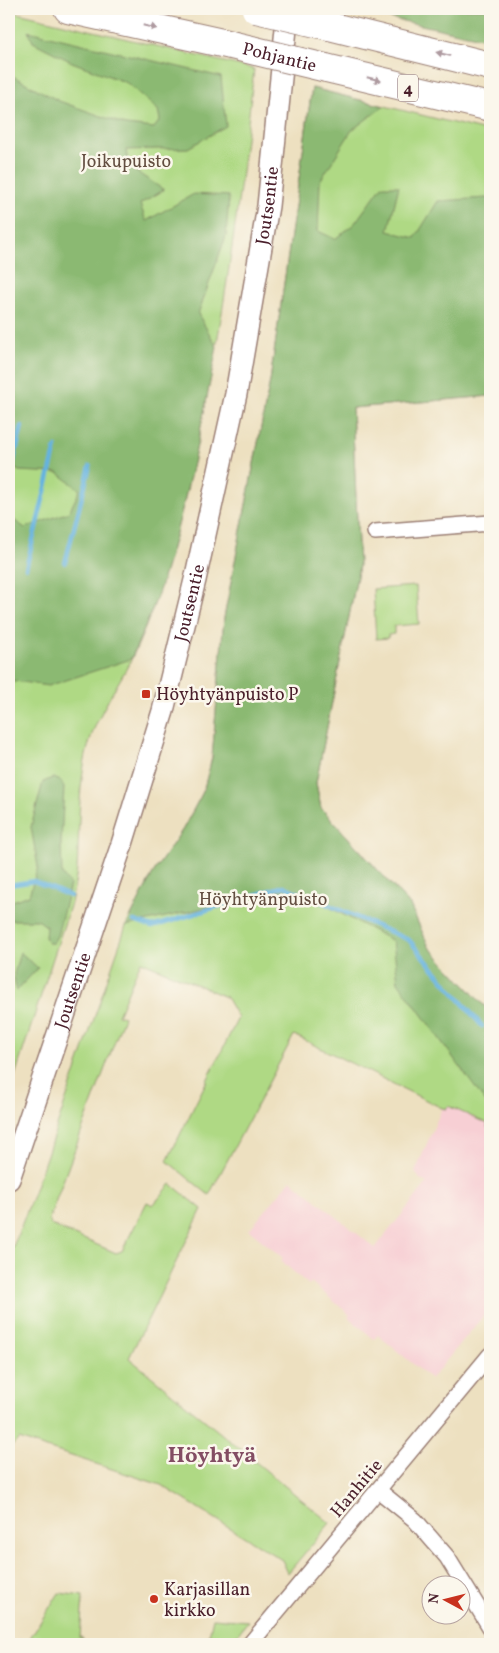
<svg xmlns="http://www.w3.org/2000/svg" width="499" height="1653" viewBox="0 0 499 1653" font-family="Vollkorn,serif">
<rect width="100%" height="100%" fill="#fbf7ec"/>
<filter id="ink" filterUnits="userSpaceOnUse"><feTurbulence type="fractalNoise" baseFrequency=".02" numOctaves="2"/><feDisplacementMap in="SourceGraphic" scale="10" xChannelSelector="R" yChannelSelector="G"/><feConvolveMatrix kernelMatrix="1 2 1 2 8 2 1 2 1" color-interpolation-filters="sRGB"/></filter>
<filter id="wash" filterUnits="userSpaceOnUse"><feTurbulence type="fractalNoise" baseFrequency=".0096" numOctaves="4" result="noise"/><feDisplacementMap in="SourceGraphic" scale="20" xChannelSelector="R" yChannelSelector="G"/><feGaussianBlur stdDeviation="1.12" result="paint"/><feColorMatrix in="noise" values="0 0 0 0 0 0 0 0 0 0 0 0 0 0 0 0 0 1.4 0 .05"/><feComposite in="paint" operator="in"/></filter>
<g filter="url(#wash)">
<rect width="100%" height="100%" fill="#ede0c0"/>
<polygon fill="#f7cfd4" points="448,1106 488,1124 487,1127 490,1129 490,1308 431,1379 378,1335 374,1339 348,1317 350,1315 311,1282 309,1285 281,1261 283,1258 249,1230 291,1180 375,1248 427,1183 420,1179 415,1172 442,1108 446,1109"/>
<g fill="#afd984" stroke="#7c7c58">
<path d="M9,11L254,69C237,225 216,381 176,533C164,577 151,619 131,660C118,685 98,714 90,740C77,783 80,826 77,869C76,880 73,892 71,903L9,1094Z"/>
<polygon points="312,88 490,132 490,396 352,408 359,566 316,783 321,808 410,905 429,947 490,1012 490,1129 487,1127 488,1124 448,1106 446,1109 442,1108 294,1035 209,1195 167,1161 238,1018 226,997 141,961 118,1015 124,1017 49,1219 51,1225 116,1253 122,1251 147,1202 153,1205 171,1184 202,1209 129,1358 330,1523 288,1573 282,1560 161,1485 19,1439 9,1449 9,1257 32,1198 126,926 153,873 183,829 203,792 212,758 224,618 270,381"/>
<polygon points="416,586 419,624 394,626 394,634 388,635 388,638 376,639 373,589"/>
<polygon points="59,1593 83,1596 80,1638 83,1638 82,1644 26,1644"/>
<polygon points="213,1618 248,1621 230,1644 207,1644"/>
</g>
<g fill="#8bb972" stroke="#6a6c4e">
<polygon points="348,9 490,9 490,40"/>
<path d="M28,31L221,77L226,126L188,148L126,150L129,167L164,190L140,204L146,221L194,194L229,196L226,236L198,314L217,347C201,428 185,510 160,588C152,612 141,635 131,659L48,686L9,680V511L11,518L25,528L69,512L80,490L58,473L19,471L9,465V74L59,101L126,125L154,128L160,120L158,110L127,83L72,62L33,42Z"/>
<polygon points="312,88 384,106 352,130 320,181 318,231 335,239 354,224 382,186 399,186 388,231 415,238 438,201 487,198 490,199 490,396 352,408 359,566 316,783 321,808 410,905 429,947 490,1012 490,1108 398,982 393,941 293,888 126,926 153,873 183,829 203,792 212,758 224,618 270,381"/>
<polygon points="53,778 61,781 64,787 61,842 62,874 70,885 57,936 53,943 48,943 45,937 46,926 38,920 9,920 9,902 29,895 38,867 31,827 43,782"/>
<polygon points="20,952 38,968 16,991 14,974"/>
</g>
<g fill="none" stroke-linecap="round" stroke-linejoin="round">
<g stroke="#65b3df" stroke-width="4.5">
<polyline points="9,481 22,426"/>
<polyline points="65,563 90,466"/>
<polyline points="26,568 56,447"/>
<polyline points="9,885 34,881 70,896"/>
<polyline points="315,899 409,940 482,1026"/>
<polyline points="134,921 152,927 284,886 299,893"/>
</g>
</g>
</g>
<g filter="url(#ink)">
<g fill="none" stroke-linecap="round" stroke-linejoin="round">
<g stroke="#9c8076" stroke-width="18">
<g id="minor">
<polyline points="375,532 490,523"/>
<polyline points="378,1490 415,1520 447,1557 490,1627"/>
<polyline points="250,1644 490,1355"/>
</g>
</g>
<g stroke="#9c8076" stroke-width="24">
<g id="secondary">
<path id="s1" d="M9,1179L122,844L163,711L195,580L236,394L268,206L288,9"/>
</g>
</g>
<g stroke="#9c8076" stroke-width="30">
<g id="motorway">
<polyline points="68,9 231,45"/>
<polyline points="329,26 490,66"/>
<polyline points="326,68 490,107"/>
</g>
</g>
<use href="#minor" stroke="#fff" stroke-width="15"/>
<use href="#secondary" stroke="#fff" stroke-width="21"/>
<use href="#motorway" stroke="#fff" stroke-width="28"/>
<g stroke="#9c8076" stroke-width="30" stroke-linecap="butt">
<g id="motorway-bridge">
<polyline points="256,9 329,26"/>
<path id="s2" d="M231,45L326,68"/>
</g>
</g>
<use href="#motorway-bridge" stroke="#fff" stroke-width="28"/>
</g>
<defs><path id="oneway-solid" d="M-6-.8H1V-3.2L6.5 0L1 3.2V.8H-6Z" transform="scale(1.25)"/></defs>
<g fill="#ae9aa0">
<use href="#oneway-solid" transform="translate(150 27) rotate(13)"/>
<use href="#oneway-solid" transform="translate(443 54) rotate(-166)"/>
<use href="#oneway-solid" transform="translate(374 79) rotate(14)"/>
</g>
</g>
<g fill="#c8321e" stroke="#fbf7ec" stroke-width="2">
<rect x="141" y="689" width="10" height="10" rx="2.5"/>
<circle cx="154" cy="1599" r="5"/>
</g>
<g text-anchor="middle" stroke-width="5" stroke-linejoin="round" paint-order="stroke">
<rect fill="#fbf7ec" stroke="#7f6065" stroke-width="1" x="398" y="74.5" width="20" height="27" rx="4"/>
<g font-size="16" font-weight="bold" fill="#4a1f2b">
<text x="408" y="94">4</text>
</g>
<g font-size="18" fill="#4a1f2b" stroke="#fbf7ec">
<text dy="6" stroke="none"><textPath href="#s2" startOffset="50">Pohjantie</textPath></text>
<text dy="6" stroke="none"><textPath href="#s1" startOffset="1009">Joutsentie</textPath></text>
<text dy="6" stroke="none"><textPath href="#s1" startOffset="604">Joutsentie</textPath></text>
<text dy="6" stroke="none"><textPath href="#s1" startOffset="199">Joutsentie</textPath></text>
<text transform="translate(356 1488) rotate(-50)" y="6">Hanhitie</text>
</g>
<g font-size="18" fill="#634e41" stroke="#fbf7ec">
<text x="126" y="167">Joikupuisto</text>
<text x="263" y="905">Höyhtyänpuisto</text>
</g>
<g font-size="18" fill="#4a1f2b" stroke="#fbf7ec" text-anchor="start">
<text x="156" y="700">Höyhtyänpuisto P</text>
<text x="164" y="1595">Karjasillan<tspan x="164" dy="21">kirkko</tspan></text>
</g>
<g font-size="22" font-weight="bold" fill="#834d63" stroke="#fbf7ec">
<text x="212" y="1462">Höyhtyä</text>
</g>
</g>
<rect width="499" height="1653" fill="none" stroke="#fbf7ec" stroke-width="30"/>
<g transform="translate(446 1600) rotate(277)"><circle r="24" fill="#fbf7ec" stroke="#b4a19f"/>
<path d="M0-4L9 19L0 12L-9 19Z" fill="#c8321e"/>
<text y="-8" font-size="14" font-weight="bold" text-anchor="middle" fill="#4a1f2b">N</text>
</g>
</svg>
